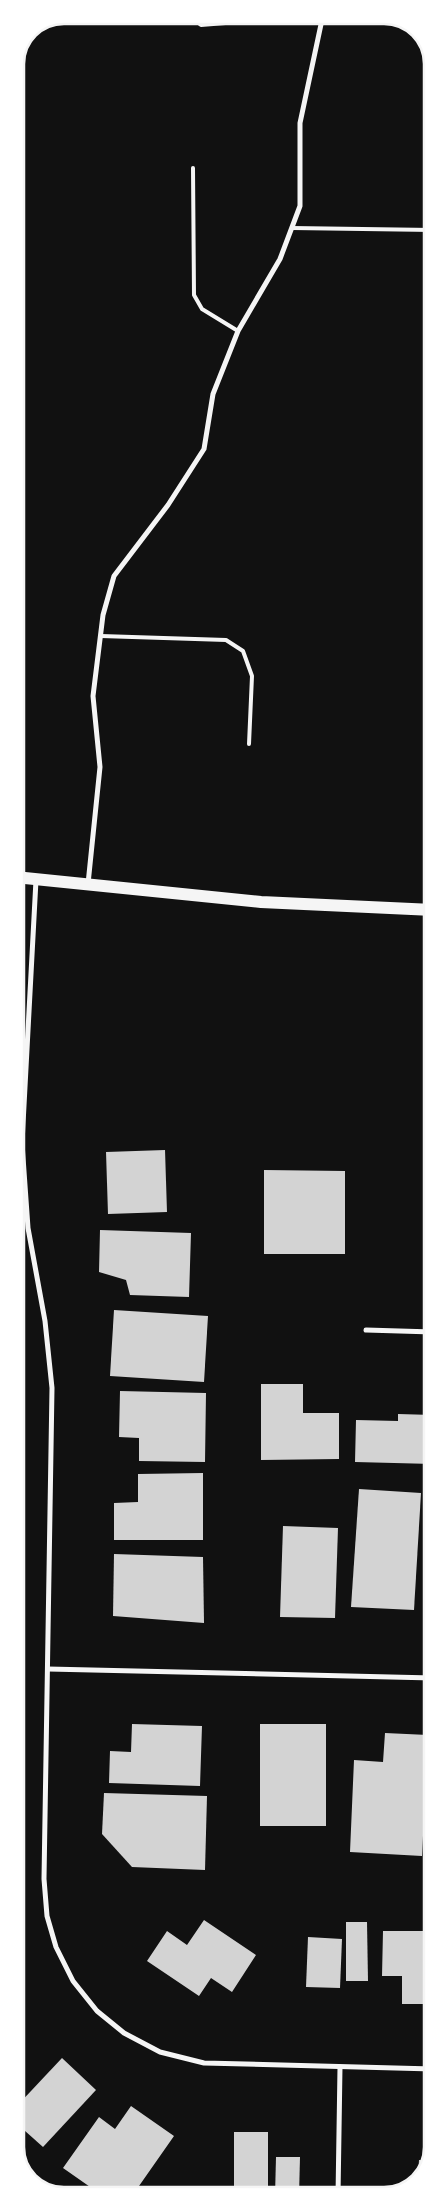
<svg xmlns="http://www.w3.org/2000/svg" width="448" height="2211" viewBox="0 0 448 2211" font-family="'Roboto Condensed',sans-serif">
<rect width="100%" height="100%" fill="#111"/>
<g fill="#d3d3d3">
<polygon points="165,1150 167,1212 108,1214 106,1152"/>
<polygon points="264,1170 345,1171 345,1254 264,1254"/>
<polygon points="100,1230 191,1233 189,1297 130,1295 126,1280 99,1272"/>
<polygon points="114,1310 208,1316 204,1382 110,1376"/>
<polygon points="261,1384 303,1384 303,1413 339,1413 339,1459 261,1460"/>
<polygon points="120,1391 206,1393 205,1462 139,1461 139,1438 119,1437"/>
<polygon points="398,1414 433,1415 433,1464 355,1462 356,1420 398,1421"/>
<polygon points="203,1473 203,1540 114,1540 114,1503 138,1502 138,1474"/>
<polygon points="359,1489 421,1493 414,1610 351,1607"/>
<polygon points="283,1526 338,1528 335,1618 280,1617"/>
<polygon points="114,1554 203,1557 204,1623 113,1616"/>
<polygon points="132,1724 202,1726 200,1786 109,1783 110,1751 131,1752"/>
<rect x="260" y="1724" width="66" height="102"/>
<polygon points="385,1733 428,1735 422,1856 350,1852 354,1760 383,1762"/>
<polygon points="104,1793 207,1796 205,1870 132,1867 102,1834"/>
<polygon points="204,1920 256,1955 232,1992 211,1978 199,1996 147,1961 167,1931 187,1945"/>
<polygon points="346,1922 367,1922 368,1981 346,1981"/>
<polygon points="383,1931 433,1931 433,2004 402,2004 402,1976 382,1976"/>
<polygon points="308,1937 342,1939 340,1988 306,1987"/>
<polygon points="62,2058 96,2090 43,2147 15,2122 15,2108"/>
<polygon points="131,2106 174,2136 132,2196 103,2196 63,2168 99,2117 115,2129"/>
<rect x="234" y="2132" width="34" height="64"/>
<polygon points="276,2157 300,2157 299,2196 275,2196"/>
<polygon points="419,2160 428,2160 421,2178 418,2178"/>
</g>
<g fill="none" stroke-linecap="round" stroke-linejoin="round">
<g stroke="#f5f5f5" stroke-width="4">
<polyline points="188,15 201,25 250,21 275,15"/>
<polyline points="193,168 194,295 202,309 238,331"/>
<polyline points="292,228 433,230"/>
<polyline points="101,636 226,640 243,651 252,676 249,744"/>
</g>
<g stroke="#f5f5f5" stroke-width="5">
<polyline points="36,880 22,1143 28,1228 45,1321 52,1388 44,1879 47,1916 56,1947 73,1981 97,2011 124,2033 160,2052 204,2063 433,2069"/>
<polyline points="88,884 100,767 93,696 103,615 114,576 168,505 204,449 213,394 238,331 280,259 300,206 300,123 323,15"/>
<polyline points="366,1330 433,1332"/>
<polyline points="48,1669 433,1678"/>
<polyline points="338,2196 340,2067"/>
</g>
<polyline stroke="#f5f5f5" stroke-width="12" points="15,877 261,902 433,910"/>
</g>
<path d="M0 0H448V2211H0ZM64 24H384A40 40 0 0 1 424 64V2147A40 40 0 0 1 384 2187H64A40 40 0 0 1 24 2147V64A40 40 0 0 1 64 24Z" fill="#fff" fill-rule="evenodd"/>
<path fill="none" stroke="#f5f5f5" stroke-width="2.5" d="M64 24H384A40 40 0 0 1 424 64V2147A40 40 0 0 1 384 2187H64A40 40 0 0 1 24 2147V64A40 40 0 0 1 64 24Z"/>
</svg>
